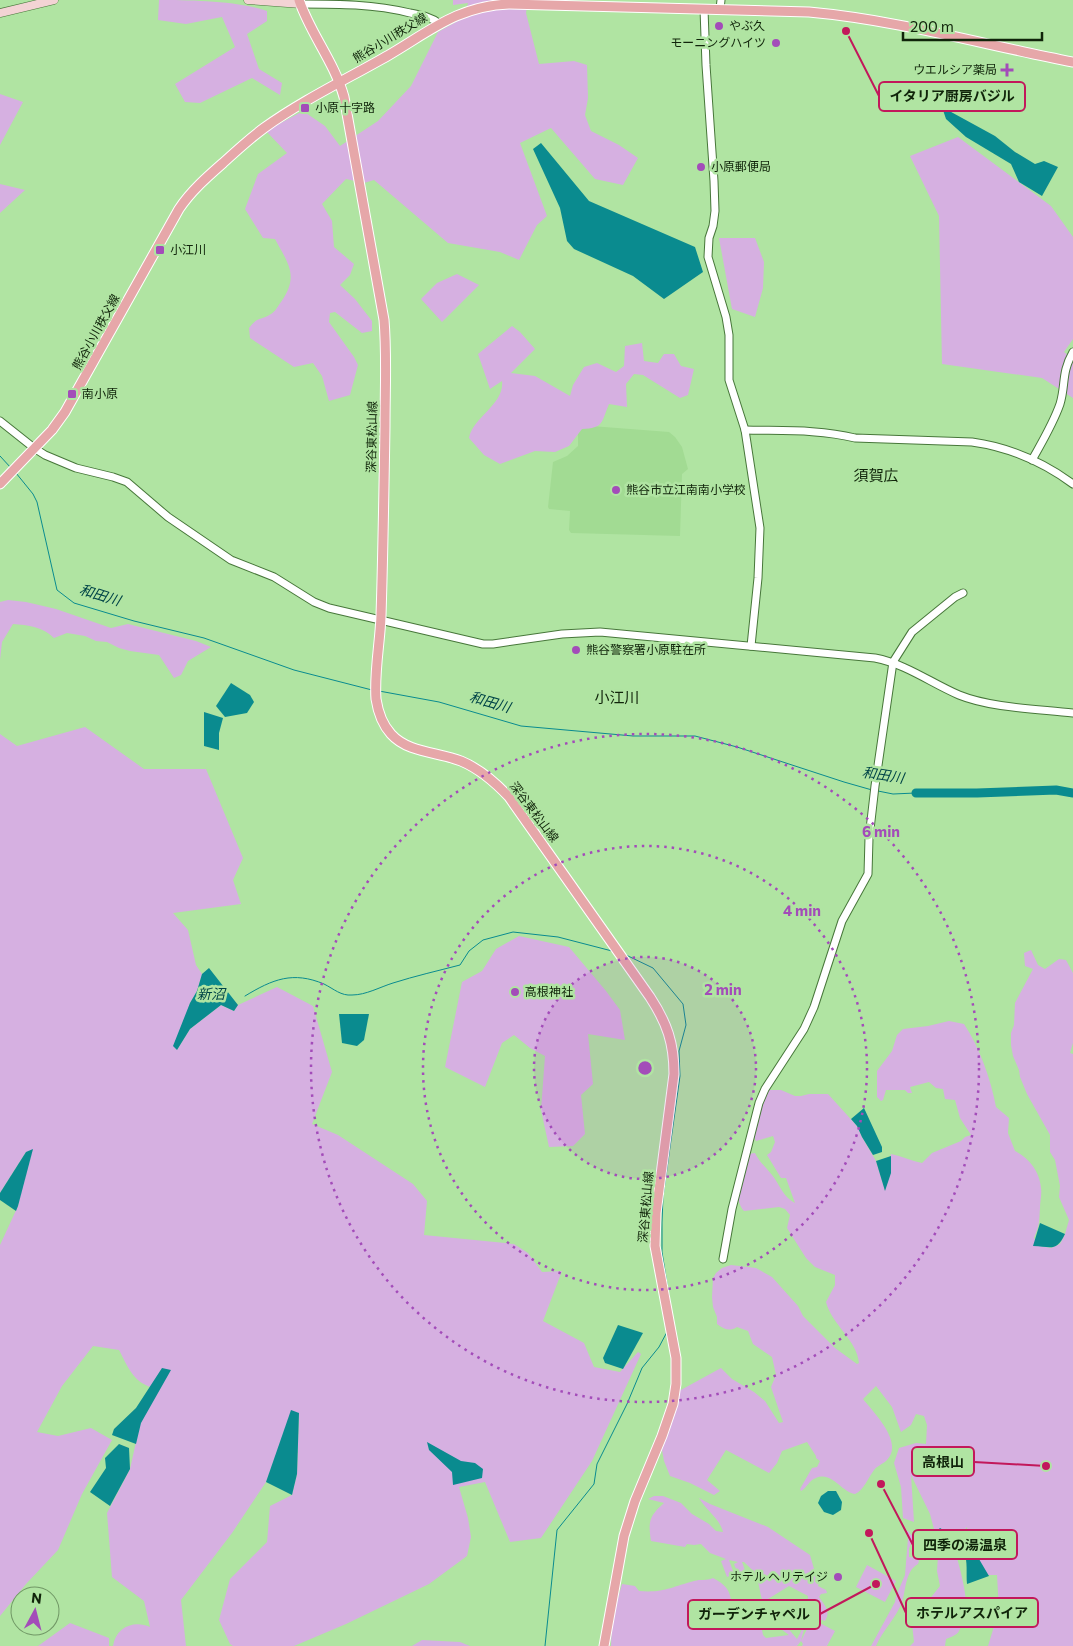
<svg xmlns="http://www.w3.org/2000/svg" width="1073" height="1646" viewBox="0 0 1073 1646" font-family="Commissioner,'Noto Sans JP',sans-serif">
<rect width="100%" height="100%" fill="#b0e4a2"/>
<polygon fill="#a2db93" points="578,425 669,432 675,437 682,447 688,469 682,474 680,536 571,533 569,530 570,511 549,509 548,507 553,462 567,456 578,446"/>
<g fill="#d6b0e1">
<path d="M159,0C190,0 239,1 267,11V21L247,34L259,69L282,83L280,95L252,78L200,103L185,102L175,84L235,47L222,17L186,24L158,20Z"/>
<path d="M453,0H528L526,13L539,64L574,61L587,65L588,98L585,115L591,131L619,145L638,158L623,185L595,179L551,128L520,143L547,216L537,225L519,260L500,252L448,243L374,180L364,183L346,179L322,204L332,221L334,247L354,264L350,275L340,285L355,299L372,321V331L362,333L335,312L330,313L329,322L354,357L358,365L350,395L329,401L322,376L313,363L294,367L250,338L249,328C258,316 260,321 271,314C275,312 278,306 281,302C299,276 289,265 275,239L263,238L245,209L258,174L287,153L266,131L303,111L325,126L340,146L378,121L411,86L438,32L463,18L468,3L453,5Z"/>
<polygon points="0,94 23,102 0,145"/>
<polygon points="958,137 1051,206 1073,237 1073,339 1064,352 1073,359 1073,398 1042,378 942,364 939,216 910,156"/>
<polygon points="0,184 25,190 0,213"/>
<polygon points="719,238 755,238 764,262 763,288 755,317 732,309"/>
<polygon points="457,274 479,285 442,322 421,299 437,283"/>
<path d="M512,326L520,332L535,349L511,373L535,376L570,396L573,385L584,367L597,363L616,372L624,366L625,346L642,343L644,361L658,363L664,354H674L681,366L694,369L688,395L680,398L643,375L634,374L626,384L627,407L609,404C601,423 604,428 582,429L569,446L555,452L535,451L500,464L484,455L469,438C473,417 505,404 502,381L490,389L478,354Z"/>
<path d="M8,600L26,602L56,609L111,628L128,624L196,641L211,647L188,661L181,675L174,678L159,655L130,651L119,648L107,642L96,641L85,636L67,633L54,638C43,627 28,625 13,624L2,642L0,660V602Z"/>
<path d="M85,727L144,769H206L243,858L233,880L241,904L173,913L188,930L196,965L202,974L197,991L190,1003L177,1050L190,1029L221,1005L234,1011L238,1005L277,987L313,1006L332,1072L312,1124L338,1135L413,1184L427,1201L424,1235L514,1244L528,1253L542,1272L562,1271L543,1321L584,1343L594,1367L620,1372L638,1352L641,1354L592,1461L541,1538L510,1542L485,1482L459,1487L468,1518L471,1537L467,1556L429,1584L346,1624L294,1646H233L230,1644L219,1620L230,1579L267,1542L270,1506L292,1495L297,1474L299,1414L292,1411L266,1482L232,1533L181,1600L186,1646H113C116,1627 134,1620 150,1627L144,1601L112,1577L107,1513L130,1469L140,1424L162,1368L151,1387C133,1382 127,1365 119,1350L93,1346L62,1386L37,1432L58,1436L91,1428L112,1440L82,1494L58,1550L26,1584L0,1616V1245L18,1206L26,1152L0,1193V734L17,746Z"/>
<polygon points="519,936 569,947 606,991 620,1010 625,1040 588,1034 593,1084 581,1095 585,1134 573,1146 549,1147 541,1110 545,1056 530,1048 514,1035 502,1043 485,1087 445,1067 462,982 482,971 496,949"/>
<path d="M1031,950L1038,965L1045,969L1059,959L1066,960L1073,973V1043L1070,1053L1073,1054V1646H988L999,1610L997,1575H988L969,1548L967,1527L958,1537L949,1534C955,1547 968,1595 966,1608C965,1610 963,1613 962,1615C961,1620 962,1626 959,1631C957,1635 951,1637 946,1639L945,1646H910L914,1642L912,1624L917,1615L940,1586L937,1571L938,1556L948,1548L950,1543L935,1533L930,1514L911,1475L914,1522L903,1518L901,1487L894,1463L899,1448L916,1443L926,1444L927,1425L924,1416L916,1414L911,1425L901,1432L892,1407L876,1386L863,1399C874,1413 904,1442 887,1460C883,1464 877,1466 874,1470C868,1478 864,1490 855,1494C841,1492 832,1471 816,1478C809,1480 807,1488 801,1491L800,1489L812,1468L817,1467L820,1461L816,1458V1456L807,1442L782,1451L777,1463L769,1473L726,1450L707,1480L720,1491L714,1495L690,1483L670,1476L664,1461L662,1450L673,1407L679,1391L721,1368L732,1379L754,1392L765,1401L779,1423L783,1422L771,1387L776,1375L772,1357L753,1344L748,1331L737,1327C729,1332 724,1329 717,1324V1317L713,1307L712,1297L713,1278L716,1273L722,1268L731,1265L756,1268L772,1277L798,1306L803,1316L835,1348L857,1364L859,1363C857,1340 832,1325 826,1302L835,1285V1275L815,1267L806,1258L787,1228L790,1215L785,1209L779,1207L744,1211C731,1197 743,1170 747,1154L755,1153C759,1162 766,1167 772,1175C780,1185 783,1197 795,1203L786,1178H781L767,1155L771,1152L775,1142L773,1136L756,1141C748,1128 761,1103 769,1090H781L795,1096H801L809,1094H828L857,1126L862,1137L876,1161L885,1190L891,1154C902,1156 911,1161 922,1163L932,1153L961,1141L965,1137L971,1135L960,1118L955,1100L945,1099L943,1089L936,1088L929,1082L910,1087L912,1093H908L905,1090H886L883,1100L881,1101L877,1097V1071L892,1051L897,1035L903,1029L928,1026L949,1021L964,1024C980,1048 991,1080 996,1107L1009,1118L1008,1133L1015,1151C1029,1158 1040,1172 1041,1188C1042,1194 1040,1201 1040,1208C1039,1222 1040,1224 1034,1238L1040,1246L1051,1248L1060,1244L1065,1234L1069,1220L1059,1197L1060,1186L1055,1160L1050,1152V1135L1027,1094L1020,1077L1019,1070L1013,1056L1011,1045V1033L1014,1025L1015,1003L1033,969L1025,966L1024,953Z"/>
<path d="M654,1496H663L681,1503L692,1514L709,1524L716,1531L723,1532C720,1519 706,1510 699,1498L710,1504L768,1527L810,1555L816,1576L815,1582H819L818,1586L826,1590L827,1593L821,1594L819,1597C825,1606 831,1611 825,1621L810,1616L804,1629L801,1641L812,1619L835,1631L827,1646H802L803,1644L801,1641L797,1646H611L612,1619L622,1584L635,1586L639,1591C664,1593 671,1587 694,1581C701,1579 706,1581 713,1578C736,1590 727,1598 737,1617C745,1618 754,1625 762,1630L763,1635L766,1638L789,1635L777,1626L775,1621L776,1618L780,1619L797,1639L809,1616L807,1611L808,1596L789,1586L768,1599V1602L778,1614H772C758,1604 762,1587 755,1574C753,1570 748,1566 744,1562H742L747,1576L740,1579L734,1564L738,1562L729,1560L734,1574L727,1577L721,1561L726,1559L710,1553L701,1544L694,1545L687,1544L685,1547L651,1541C648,1522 649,1516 664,1503L648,1499Z"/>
<path d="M906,1531H908L913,1537L909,1549V1557L917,1558L919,1561L918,1564C905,1571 906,1590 902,1602C897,1617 882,1631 876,1646H871L895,1602L896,1596L905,1575L908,1538Z"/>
<polygon points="867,1565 896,1581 885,1602 856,1587"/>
<polygon points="70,1623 109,1638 109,1646 38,1646"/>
<polygon points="422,1640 460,1642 470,1646 412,1646"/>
</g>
<g fill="#0a8b8f">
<polygon points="942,107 995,136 1015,152 1035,164 1044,161 1058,167 1042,196 1019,182 1011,164 966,137 946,119"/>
<polygon points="541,143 589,201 695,247 703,272 664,299 633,276 574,249 567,241 560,208 533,149"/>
<polygon points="231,683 250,695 254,702 247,713 225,717 216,706"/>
<polygon points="204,712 223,718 219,733 219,750 204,746"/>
<polygon points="209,968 238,1005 234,1011 221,1005 190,1029 177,1050 173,1046 190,1003 197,991 202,974"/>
<polygon points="339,1014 369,1014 364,1040 357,1046 342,1043"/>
<polygon points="864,1108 882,1147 882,1152 873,1155 862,1137 857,1126 851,1119"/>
<polygon points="33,1149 18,1206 16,1211 0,1200 0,1193 26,1152"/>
<polygon points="891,1156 891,1173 885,1191 876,1161"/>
<path d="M1040,1223L1065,1234C1056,1253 1050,1246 1033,1246Z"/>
<polygon points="618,1325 643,1333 623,1369 605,1363 603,1358"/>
<polygon points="162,1368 171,1370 141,1423 136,1444 112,1435 114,1429 136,1408"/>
<polygon points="291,1410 299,1413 297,1474 292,1495 266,1482"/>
<polygon points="427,1442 461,1461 475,1463 483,1469 482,1478 453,1485 452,1472 429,1450"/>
<polygon points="119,1444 129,1448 130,1469 110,1506 90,1492 106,1468 105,1458"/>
<polygon points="828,1491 836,1491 842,1502 841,1510 833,1515 824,1512 818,1503 821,1496"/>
<path d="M940,1528L945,1531L966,1537L989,1576L967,1584C966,1574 968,1561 964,1552C959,1540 943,1542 938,1530Z"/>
</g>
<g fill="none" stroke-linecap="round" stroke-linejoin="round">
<g stroke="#0a8b8f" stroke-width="1">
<polyline points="0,456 11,468"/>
<polyline points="16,473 33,494 37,502 57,590 74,603 134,621 204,638 294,670 372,690"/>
<polyline points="379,691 439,702 521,726 633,736 695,736 737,747 844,782 872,790"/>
<polyline points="878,791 893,794 916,793"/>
<polyline points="626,955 653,968 683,1004 686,1025 679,1051 680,1076 663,1197 662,1222 662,1252 673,1322"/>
<path d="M245,996C273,979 293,971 324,984C334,989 341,996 352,995C366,995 380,987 393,983C415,976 437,971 460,965L469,951L483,940L513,932L558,937L612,951"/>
<polyline points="545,1646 557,1530 594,1484 597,1464 627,1404 642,1368 659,1347 667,1332"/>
</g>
<polyline stroke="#0a8b8f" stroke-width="9" points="916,793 977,793 1056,790 1073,793"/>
<g stroke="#47773a" stroke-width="9">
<g id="tertiary">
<path d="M301,4C338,4 374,4 410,13C421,15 431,17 440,24"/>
<polyline points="704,9 706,65 714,181 715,211 713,226 709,238 708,257 726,317 729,335 729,380 745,430 760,528 758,578 751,646"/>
<polyline points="720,9 721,0"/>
<path d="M0,421L34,448L45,455L76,468L113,477L127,482L168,517L231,560L274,577L314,602L329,608L483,644H493L562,634L600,632L875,658C906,664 931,683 959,695C991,708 1038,709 1073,713"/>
<path d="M745,430C782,431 819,429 855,438L972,442C1008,447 1043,462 1073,484"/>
<path d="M1032,460C1042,442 1053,424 1060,404C1066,384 1061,373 1073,352"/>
<polyline points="723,1259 732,1209 759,1103 765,1089 804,1029 814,1007 842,921 868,874 869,838 875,786 893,662 912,632 955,597 963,593"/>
</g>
</g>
<g stroke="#47773a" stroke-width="9">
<g id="secondary">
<polyline points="248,0 301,4"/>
<polyline points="0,13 54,0"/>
</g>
</g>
<g stroke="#fff" stroke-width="11">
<g id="primary">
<path d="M299,0C311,35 334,61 344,97L384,320C387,355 385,390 385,426C384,489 383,553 381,616C380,643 374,672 376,699C378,712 382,724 391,734C408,753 438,752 461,761C480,769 495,782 509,797L650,997C667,1023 674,1043 674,1074L656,1213L655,1246L676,1358V1384L673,1404L662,1436L635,1501L624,1536L604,1646"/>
<path d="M0,484L52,430L65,412L179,209C191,191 207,177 223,163C236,151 249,139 264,128C303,100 347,79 389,55C430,31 458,6 509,4L809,12C898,20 985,45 1073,62"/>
</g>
</g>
<use href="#tertiary" stroke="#fff" stroke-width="7"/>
<use href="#secondary" stroke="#f3d3d4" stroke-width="8"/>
<use href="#primary" stroke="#e6a7a9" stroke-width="9"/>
</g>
<circle cx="645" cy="1068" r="111" fill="#a34cb9" fill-opacity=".12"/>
<g fill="none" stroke="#a34cb9" stroke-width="2.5" stroke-dasharray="2.5 5">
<circle cx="645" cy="1068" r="111"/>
<circle cx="645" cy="1068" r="222"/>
<circle cx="645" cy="1068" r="334"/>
</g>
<g fill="#a34cb9" stroke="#b0e4a2" stroke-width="2">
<circle cx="719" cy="26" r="5"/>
<circle cx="776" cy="43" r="5"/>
<path d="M1004.5 62.5h5v5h5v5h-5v5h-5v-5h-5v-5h5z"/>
<rect x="300" y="103" width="10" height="10" rx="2.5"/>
<circle cx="701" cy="167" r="5"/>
<rect x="155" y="245" width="10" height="10" rx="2.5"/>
<rect x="67" y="389" width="10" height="10" rx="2.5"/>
<circle cx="616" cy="490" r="5"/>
<circle cx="576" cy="650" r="5"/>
<circle cx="515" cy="992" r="5"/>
<circle cx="838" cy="1577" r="5"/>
</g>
<g text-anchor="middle" stroke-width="5" stroke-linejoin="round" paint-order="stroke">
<g font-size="12" fill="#10240a" stroke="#b0e4a2" text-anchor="start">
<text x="729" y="30">やぶ久</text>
<text x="766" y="47" text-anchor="end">モーニングハイツ</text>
<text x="997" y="74" text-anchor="end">ウエルシア薬局</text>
<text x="315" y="112">小原十字路</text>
<text x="711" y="171">小原郵便局</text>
<text x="170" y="254">小江川</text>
<text x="82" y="398">南小原</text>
<text x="626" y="494">熊谷市立江南南小学校</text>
<text x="586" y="654">熊谷警察署小原駐在所</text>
<text x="525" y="996">高根神社</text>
<text x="828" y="1581" text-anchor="end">ホテル ヘリテイジ</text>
</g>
<g font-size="12" fill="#10240a" stroke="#b0e4a2">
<text transform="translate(390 38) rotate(-31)" y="4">熊谷小川秩父線</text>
<text transform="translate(96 332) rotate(-61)" y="4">熊谷小川秩父線</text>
<text transform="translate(372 437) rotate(-89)" y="4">深谷東松山線</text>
<text transform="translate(534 812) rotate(53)" y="4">深谷東松山線</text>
<text transform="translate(646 1207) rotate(-85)" y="4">深谷東松山線</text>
</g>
<g font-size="14" font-style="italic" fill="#004447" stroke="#b0e4a2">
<text transform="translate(100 595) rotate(17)" y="5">和田川</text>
<text transform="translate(490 702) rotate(16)" y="5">和田川</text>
<text transform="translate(883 775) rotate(9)" y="5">和田川</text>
<text x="211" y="999">新沼</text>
</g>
<g font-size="15" fill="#10240a" stroke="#b0e4a2">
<text x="876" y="481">須賀広</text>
<text x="617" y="703">小江川</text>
</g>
</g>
<circle cx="645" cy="1068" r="8" fill="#a34cb9" stroke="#b0e4a2" stroke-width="2.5"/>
<g font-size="15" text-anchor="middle" font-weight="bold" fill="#a34cb9" stroke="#b0e4a2" stroke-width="5" stroke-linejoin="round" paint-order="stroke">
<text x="881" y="837">6 min</text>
<text x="802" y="916">4 min</text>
<text x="723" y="995">2 min</text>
</g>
<path fill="none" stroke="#c2185b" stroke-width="2" d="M846 31L879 96M1046 1466L974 1462M881 1484L913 1545M869 1533L906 1613M876 1584L820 1614"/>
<g fill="#c2185b" stroke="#b0e4a2" stroke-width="2">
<circle cx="846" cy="31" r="5"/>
<circle cx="1046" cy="1466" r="5"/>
<circle cx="881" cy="1484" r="5"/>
<circle cx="869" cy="1533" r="5"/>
<circle cx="876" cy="1584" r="5"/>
</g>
<g fill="#b0e4a2" stroke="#c2185b" stroke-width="2">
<rect x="879" y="82" width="146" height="29" rx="5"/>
<rect x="912" y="1447" width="62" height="29" rx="5"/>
<rect x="913" y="1530" width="104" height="29" rx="5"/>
<rect x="906" y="1598" width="132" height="29" rx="5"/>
<rect x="688" y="1600" width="132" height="29" rx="5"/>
</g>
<g font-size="14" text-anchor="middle" font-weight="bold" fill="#10240a">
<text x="952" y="101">イタリア厨房バジル</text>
<text x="943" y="1467">高根山</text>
<text x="965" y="1550">四季の湯温泉</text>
<text x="972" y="1618">ホテルアスパイア</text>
<text x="754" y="1619">ガーデンチャペル</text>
</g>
<g transform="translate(35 1611) rotate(7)"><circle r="24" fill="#b0e4a2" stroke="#709765"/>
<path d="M0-4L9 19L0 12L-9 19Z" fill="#a34cb9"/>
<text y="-8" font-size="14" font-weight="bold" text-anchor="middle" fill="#10240a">N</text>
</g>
<path d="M903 32v8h139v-8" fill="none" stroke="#10240a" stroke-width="2.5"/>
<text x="910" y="32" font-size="15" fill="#10240a" stroke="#b0e4a2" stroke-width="4" paint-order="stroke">200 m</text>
</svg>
